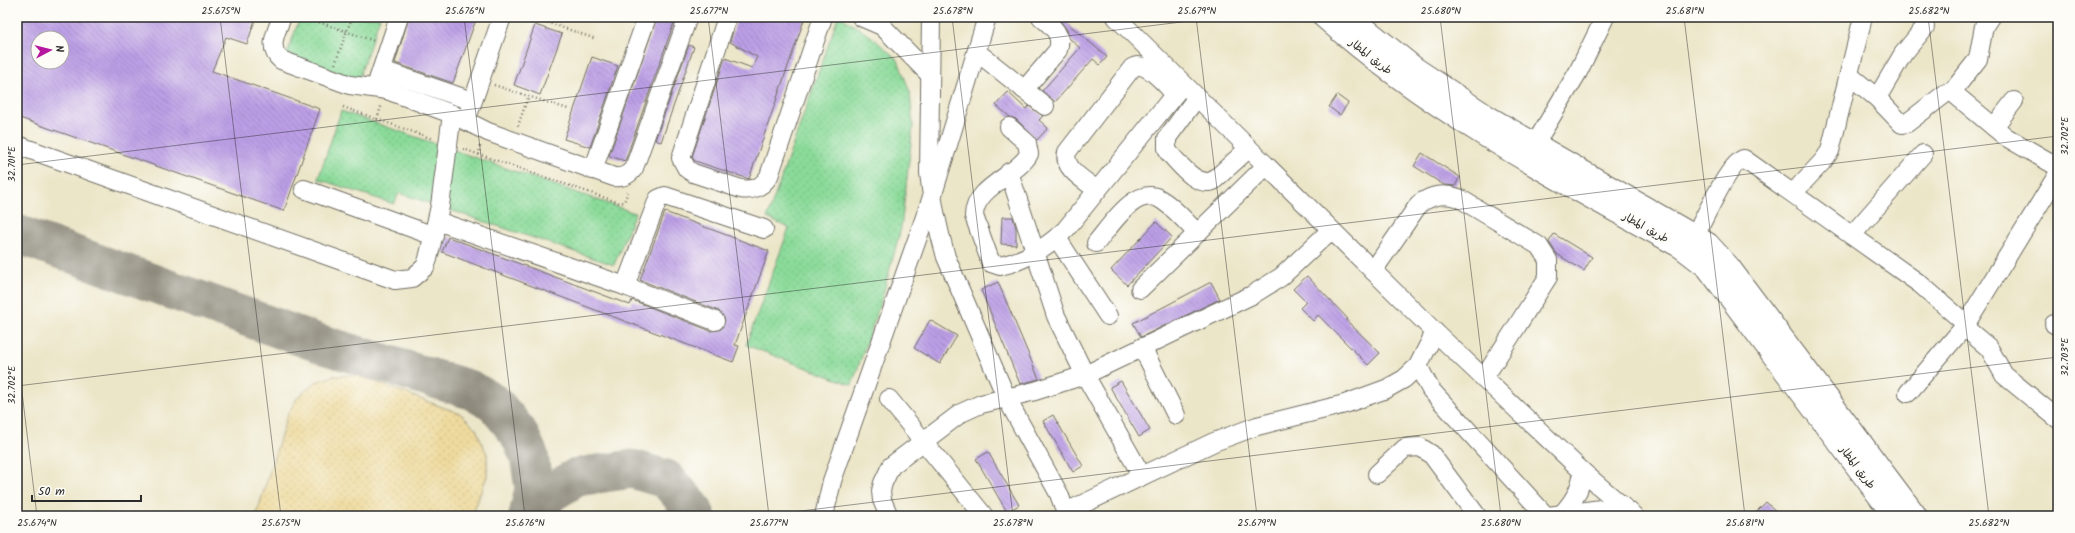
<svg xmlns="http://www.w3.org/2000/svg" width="2075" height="533" viewBox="0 0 2075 533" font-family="Kalam,'Playpen Sans Arabic',sans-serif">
<defs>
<pattern id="grass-dots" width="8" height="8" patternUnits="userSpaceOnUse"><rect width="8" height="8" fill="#8ada99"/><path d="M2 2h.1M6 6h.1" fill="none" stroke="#77bb84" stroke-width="1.8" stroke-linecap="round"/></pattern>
<pattern id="sand-dots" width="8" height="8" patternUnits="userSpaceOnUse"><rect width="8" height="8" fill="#eeda9e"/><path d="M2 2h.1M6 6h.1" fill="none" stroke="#cb8" stroke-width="1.8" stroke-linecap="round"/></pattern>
<pattern id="building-back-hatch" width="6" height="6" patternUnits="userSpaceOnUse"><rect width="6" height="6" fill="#bc9fe6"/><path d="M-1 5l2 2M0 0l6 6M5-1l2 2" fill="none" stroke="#9982bb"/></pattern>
</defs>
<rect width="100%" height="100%" fill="#fdfcf7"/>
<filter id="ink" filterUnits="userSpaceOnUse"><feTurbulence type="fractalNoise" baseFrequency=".025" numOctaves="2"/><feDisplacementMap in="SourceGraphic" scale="8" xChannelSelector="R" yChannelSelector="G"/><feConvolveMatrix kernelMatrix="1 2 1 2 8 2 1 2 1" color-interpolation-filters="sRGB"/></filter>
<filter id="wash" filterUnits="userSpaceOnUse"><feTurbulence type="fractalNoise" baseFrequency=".012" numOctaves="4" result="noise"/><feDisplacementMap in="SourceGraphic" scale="16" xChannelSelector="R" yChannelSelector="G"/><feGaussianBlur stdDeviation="0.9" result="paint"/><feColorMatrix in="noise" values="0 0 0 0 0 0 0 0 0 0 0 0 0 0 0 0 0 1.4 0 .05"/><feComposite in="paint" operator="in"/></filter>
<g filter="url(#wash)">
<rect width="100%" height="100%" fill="#ece6c9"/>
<g fill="url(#grass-dots)" stroke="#5a8262">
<polygon points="300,17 380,17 358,80 287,54"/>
<polygon points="838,17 841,17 872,37 898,60 910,92 913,127 901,228 882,298 852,385 746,345 789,228 767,218"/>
<polygon points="341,111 635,213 614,265 399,193 394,204 318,179"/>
</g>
<polygon fill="url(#sand-dots)" stroke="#8c8264" points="357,375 461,414 476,429 487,454 487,476 472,516 256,516 287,416 297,398 314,383 333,376"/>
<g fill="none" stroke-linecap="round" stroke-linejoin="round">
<g stroke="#8c887a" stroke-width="39">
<polyline points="17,234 321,344 471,390 495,404 518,432 529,455 534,489 528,516"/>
<polyline points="529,516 551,493 577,477 632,469 666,479 693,509 696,516"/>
</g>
</g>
<g id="blocks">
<g fill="url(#building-back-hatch)" fill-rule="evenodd">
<path d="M17,17H256L247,44L226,37L212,71L320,109L284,211L17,117ZM38,38H62V62H38Z"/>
<polygon points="409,17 477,17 453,83 395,63"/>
<polygon points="657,17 676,17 625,161 609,156"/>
<polygon points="737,17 805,17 749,179 695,161 692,157 725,58 752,68 757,57 730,42"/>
<polygon points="1060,17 1107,57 1100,65 1093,59 1055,102 1042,91 1080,48 1069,38 1067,30 1059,19"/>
<polygon points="535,25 562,34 540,95 514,85"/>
<polygon points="689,45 694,47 661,142 655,140"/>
<polygon points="592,57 618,66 590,147 564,139"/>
<polygon points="1008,92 1026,109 1029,106 1043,116 1039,120 1048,128 1037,140 1016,119 1010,117 996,105"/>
<polygon points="1337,95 1348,103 1340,115 1329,107"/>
<polygon points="1422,153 1460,177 1455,186 1444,185 1414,166"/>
<polygon points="665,212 769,251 735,345 739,346 733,362 442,252 448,237 630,305 632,300 711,331 721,329 725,320 719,311 640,280"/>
<polygon points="1002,217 1013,217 1016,228 1016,245 1001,244"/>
<polygon points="1156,222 1172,237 1127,285 1111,270"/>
<polygon points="1554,234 1592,257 1584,271 1557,254 1549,242"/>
<polygon points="1307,276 1348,319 1346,320 1380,353 1368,365 1318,315 1313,321 1300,308 1306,302 1293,289"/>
<polygon points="998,282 1039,379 1020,384 981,290"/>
<polygon points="1211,282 1220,299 1141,337 1133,323"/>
<polygon points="930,320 957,336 940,364 914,348"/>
<polygon points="1121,381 1150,430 1139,437 1110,387"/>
<polygon points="1053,415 1083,466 1073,472 1043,421"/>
<polygon points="988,452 1019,505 1007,512 976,459"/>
<polygon points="1766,502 1781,516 1752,516"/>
</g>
</g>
</g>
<g filter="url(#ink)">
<use href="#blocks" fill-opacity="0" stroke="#6f6c62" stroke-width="1"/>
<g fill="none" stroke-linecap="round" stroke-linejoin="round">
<g stroke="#6f6c62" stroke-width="20">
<g id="minor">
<path d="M282,17C276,32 267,48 281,60L350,85L387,90L452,114L488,132L614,177C623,178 629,175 634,168L688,17"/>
<path d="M727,17L681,158L687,169L693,173L741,189C754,191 762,187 769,176L823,17"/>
<polyline points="861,17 882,26 930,75"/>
<path d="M931,17L929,173C932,202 938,229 946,257L1007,399L1059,494L1067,516"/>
<polyline points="1116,17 1435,332 1583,472 1634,516"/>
<polyline points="977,52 1045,106"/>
<polyline points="382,70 472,101"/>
<polyline points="1849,75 1877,98 1902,124 1907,123 1946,93 1952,92 2006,137 2058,167"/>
<polyline points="378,80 399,17"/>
<path d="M1024,90L1058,50C1063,34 1052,26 1041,17"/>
<polyline points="1952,92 1978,59 1984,26 1990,17"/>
<path d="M1197,97L1167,138V148L1169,153C1180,164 1196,187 1213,181L1248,149"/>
<polyline points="1877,98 1903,54 1925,27"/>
<polyline points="466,121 502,17"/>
<path d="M1009,127L1027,143L1029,154C1017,176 974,187 974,216L991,263L1000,266C1024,261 1049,246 1066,229L1183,84"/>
<polyline points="1994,127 2014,101"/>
<polyline points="1535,144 1578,72 1605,17"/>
<polyline points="17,145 395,280 412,278 425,267 428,259 440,206 452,114"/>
<polyline points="593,170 647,17"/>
<polyline points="1009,172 1056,316 1085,375 1142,476"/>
<polyline points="304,189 434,236"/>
<path d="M1097,190C1086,181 1062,169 1067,152L1132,68C1145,59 1165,84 1175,94"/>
<polyline points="1793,193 1823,161 1830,151 1863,17"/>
<polyline points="437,221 625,286 715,321"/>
<polyline points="1852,235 1923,154"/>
<path d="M1695,236C1703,221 1730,161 1744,159L1920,284L1966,324"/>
<polyline points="1057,238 1108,316"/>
<path d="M1096,243C1110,227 1135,185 1160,199C1174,207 1186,222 1197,233"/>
<path d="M1373,271L1419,204C1432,195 1443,193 1459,198L1539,246L1548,260V277L1484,378"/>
<polyline points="625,286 658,199 665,196 764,229"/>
<polyline points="1140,289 1266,166"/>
<polyline points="2054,324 2058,326"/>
<polyline points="1964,327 1989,348 2004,375 2058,419"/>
<polyline points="1142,347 1176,415"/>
<polyline points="1418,366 1431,390 1546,516"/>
<polyline points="1908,393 1964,327 2058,174"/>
<polyline points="889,399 984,516"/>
<polyline points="1377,474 1405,448 1420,447 1431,454 1477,516"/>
<polyline points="1066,512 1214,442 1257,426 1345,404 1386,389 1404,379 1418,366 1435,332"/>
<path d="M1562,514C1574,501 1580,490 1583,472"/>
<polyline points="824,516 832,481 932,197 987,17"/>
<polyline points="889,516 882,500 881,491 883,483 891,466 961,413 981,404 1035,391 1085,375 1252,295 1281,277 1331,230"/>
<polyline points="1548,516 1601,509 1629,511"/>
</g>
</g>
<g stroke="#6f6c62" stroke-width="24">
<g id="major">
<path d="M1324,17C1430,112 1557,179 1681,247L1707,267L1894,516"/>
<polyline points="1351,17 1416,69 1488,117 1708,244 1729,267 1916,516"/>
</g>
</g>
<g stroke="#6f6c62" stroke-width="2.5" stroke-dasharray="1 3" stroke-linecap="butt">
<polyline points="304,17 374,41"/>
<polyline points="532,17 596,39"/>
<polyline points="335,64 352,17"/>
<polyline points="494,85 568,109"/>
<polyline points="343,107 433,139"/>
<polyline points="377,119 382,104"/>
<polyline points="518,126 528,97"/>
<polyline points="463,149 620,203 624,202 628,191"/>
<polyline points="479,155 480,145"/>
</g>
<use href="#minor" stroke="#fff" stroke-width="18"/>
<use href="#major" stroke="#fff" stroke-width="22"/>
</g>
</g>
<path fill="none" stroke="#2b2b2b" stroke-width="1" stroke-opacity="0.45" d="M220,17L281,516M464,17L525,516M708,17L769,516M952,17L1013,516M1196,17L1257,516M1440,17L1501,516M1684,17L1745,516M1928,17L1989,516M17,165L1222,17M17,351L37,516M17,386L2058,136M760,516L2058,357"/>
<g text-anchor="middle" stroke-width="4" stroke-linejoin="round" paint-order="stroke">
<g font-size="11" fill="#2b2b2b" stroke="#fdfcf7">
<text transform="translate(1371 56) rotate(38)" y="4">طريق المطار</text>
<text transform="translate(1646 227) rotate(29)" y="4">طريق المطار</text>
<text transform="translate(1858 467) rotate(53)" y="4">طريق المطار</text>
</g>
</g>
<rect width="2075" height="533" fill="none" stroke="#fdfcf7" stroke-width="44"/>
<g transform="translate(50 50) rotate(83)"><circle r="19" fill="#fdfcf7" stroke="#a9a8a5"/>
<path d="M0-3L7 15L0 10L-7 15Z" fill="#b5179e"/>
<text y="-6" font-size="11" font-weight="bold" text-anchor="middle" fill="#2b2b2b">N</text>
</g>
<path d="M32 495v6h109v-6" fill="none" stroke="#2b2b2b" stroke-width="2"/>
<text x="38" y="495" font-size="12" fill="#2b2b2b" stroke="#fdfcf7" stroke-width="3" paint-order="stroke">50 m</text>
<rect x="22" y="22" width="2031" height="489" fill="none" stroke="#2b2b2b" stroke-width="1.5"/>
<g font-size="10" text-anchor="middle" fill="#2b2b2b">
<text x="221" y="14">25.675°N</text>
<text x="465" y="14">25.676°N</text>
<text x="709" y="14">25.677°N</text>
<text x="953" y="14">25.678°N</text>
<text x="1197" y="14">25.679°N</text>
<text x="1441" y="14">25.680°N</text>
<text x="1685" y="14">25.681°N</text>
<text x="1929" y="14">25.682°N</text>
<text transform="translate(2064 136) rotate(-90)" y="4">32.702°E</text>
<text transform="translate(11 164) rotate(-90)" y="4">32.701°E</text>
<text transform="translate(2064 357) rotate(-90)" y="4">32.703°E</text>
<text transform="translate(11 385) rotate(-90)" y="4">32.702°E</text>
<text x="37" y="526">25.674°N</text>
<text x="281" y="526">25.675°N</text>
<text x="525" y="526">25.676°N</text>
<text x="769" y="526">25.677°N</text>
<text x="1013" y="526">25.678°N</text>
<text x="1257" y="526">25.679°N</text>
<text x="1501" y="526">25.680°N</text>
<text x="1745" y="526">25.681°N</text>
<text x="1989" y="526">25.682°N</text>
</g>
</svg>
